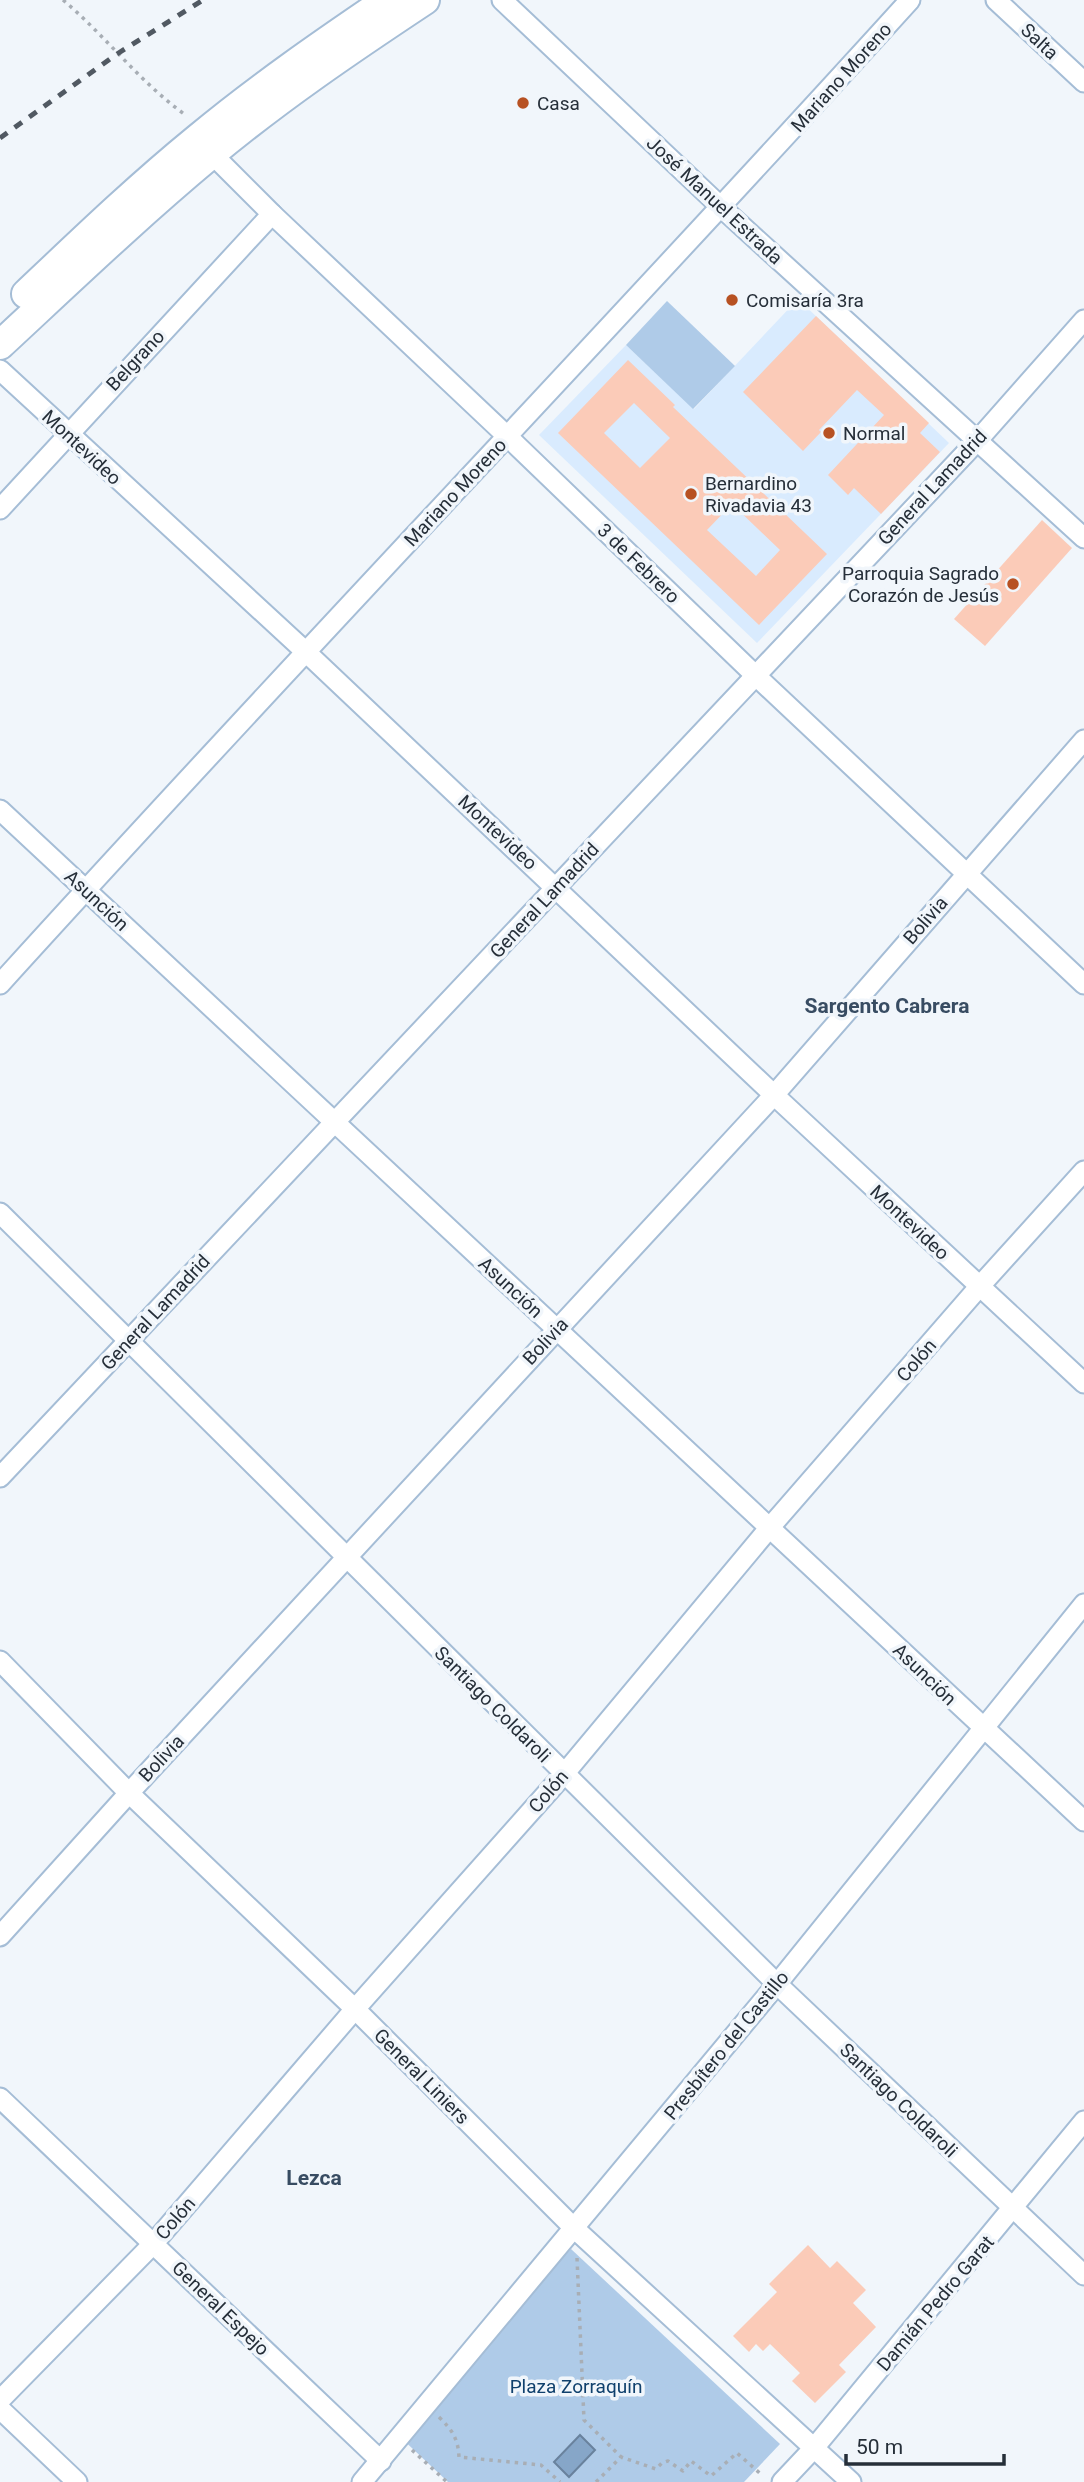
<svg xmlns="http://www.w3.org/2000/svg" width="1084" height="2482" viewBox="0 0 1084 2482" font-family="Roboto,sans-serif">
<rect width="100%" height="100%" fill="#f1f6fb"/>
<polygon fill="#d9ebfe" points="798,299 949,443 757,643 539,435 626,345 694,409"/>
<g fill="#afcbe8">
<polygon points="667,301 735,366 693,409 626,345"/>
<polygon points="571,2249 780,2444 744,2482 448,2482 397,2434"/>
</g>
<polygon fill="#86a6c8" stroke="#69829d" stroke-width="2" points="580,2435 595,2450 569,2477 554,2462"/>
<g fill="#fbcbb8" fill-rule="evenodd">
<polygon points="816,316 929,423 920,433 940,452 881,514 854,488 848,495 828,475 884,415 857,390 819,430 821,432 803,451 743,392"/>
<path d="M628,360L675,405L673,407L827,554L759,625L558,433ZM634,403L670,438L640,468L604,433ZM732,504L780,550L756,576L707,530Z"/>
<polygon points="1042,520 1072,548 985,646 954,619"/>
<polygon points="808,2245 830,2268 837,2261 866,2290 853,2303 876,2327 839,2365 846,2372 815,2403 792,2381 800,2373 770,2344 763,2351 756,2344 749,2352 733,2336 777,2292 769,2284"/>
</g>
<g fill="none" stroke-linecap="round" stroke-linejoin="round">
<g stroke="#a5bdd6" stroke-width="23">
<g id="minor">
<polyline points="502,0 722,208 1084,538"/>
<polyline points="996,0 1084,82"/>
<polyline points="203,145 272,214 507,436 755,675 1084,984"/>
<polyline points="0,370 307,653 774,1095 1084,1383"/>
<polyline points="0,509 272,214"/>
<polyline points="0,810 1084,1821"/>
<path d="M0,984C300,653 610,331 910,0"/>
<polyline points="0,1213 777,1984 1084,2275"/>
<polyline points="0,1477 977,441 1084,320"/>
<polyline points="0,1661 129,1793 355,2009 575,2229 851,2482"/>
<polyline points="0,1936 129,1793 774,1095 1084,740"/>
<polyline points="0,2098 381,2461"/>
<polyline points="0,2400 153,2244 355,2009 564,1774 771,1526 979,1287 1084,1171"/>
<polyline points="0,2409 77,2482"/>
<polyline points="362,2482 777,1984 1084,1604"/>
<polyline points="782,2482 814,2448 1084,2121"/>
</g>
</g>
<g stroke="#a5bdd6" stroke-width="32">
<g id="secondary">
<path d="M26,294C82,241 137,188 197,139C257,89 322,44 387,0"/>
<path d="M0,345C69,281 137,216 209,156C277,99 351,49 425,0"/>
</g>
</g>
<g stroke="#a8aeb5" stroke-width="3.5" stroke-dasharray="3.5 5" stroke-linecap="butt">
<path d="M63,0C106,36 140,83 187,116"/>
<polyline points="577,2258 584,2420 621,2457"/>
<path d="M439,2417C452,2430 458,2438 459,2457L541,2465L560,2482"/>
<polyline points="412,2450 447,2482"/>
<polyline points="596,2482 621,2457 656,2469 662,2463 668,2461 683,2471 691,2461 711,2476 737,2453 763,2476"/>
</g>
<use href="#minor" stroke="#fff" stroke-width="19"/>
<use href="#secondary" stroke="#fff" stroke-width="28"/>
<polyline stroke="#515962" stroke-width="5" stroke-dasharray="9 9" stroke-linecap="butt" points="0,138 117,54 203,0"/>
</g>
<g fill="#b75122" stroke="#f1f6fb" stroke-width="2.5">
<circle cx="523" cy="103" r="7"/>
<circle cx="732" cy="300" r="7"/>
<circle cx="829" cy="433" r="7"/>
<circle cx="691" cy="494" r="7"/>
<circle cx="1013" cy="584" r="7"/>
</g>
<g text-anchor="middle" stroke-width="7" stroke-linejoin="round" paint-order="stroke">
<g font-size="19" fill="#262f39" stroke="#f1f6fb">
<text transform="translate(1040 41) rotate(43)" y="7">Salta</text>
<text transform="translate(841 77) rotate(-48)" y="7">Mariano Moreno</text>
<text transform="translate(715 200) rotate(43)" y="7">José Manuel Estrada</text>
<text transform="translate(135 360) rotate(-47)" y="7">Belgrano</text>
<text transform="translate(82 447) rotate(43)" y="7">Montevideo</text>
<text transform="translate(932 487) rotate(-47)" y="7">General Lamadrid</text>
<text transform="translate(455 492) rotate(-47)" y="7">Mariano Moreno</text>
<text transform="translate(639 563) rotate(44)" y="7">3 de Febrero</text>
<text transform="translate(498 832) rotate(43)" y="7">Montevideo</text>
<text transform="translate(97 900) rotate(43)" y="7">Asunción</text>
<text transform="translate(544 900) rotate(-47)" y="7">General Lamadrid</text>
<text transform="translate(925 920) rotate(-49)" y="7">Bolivia</text>
<text transform="translate(910 1222) rotate(43)" y="7">Montevideo</text>
<text transform="translate(511 1287) rotate(43)" y="7">Asunción</text>
<text transform="translate(155 1312) rotate(-47)" y="7">General Lamadrid</text>
<text transform="translate(545 1341) rotate(-47)" y="7">Bolivia</text>
<text transform="translate(916 1360) rotate(-49)" y="7">Colón</text>
<text transform="translate(925 1674) rotate(44)" y="7">Asunción</text>
<text transform="translate(493 1704) rotate(45)" y="7">Santiago Coldaroli</text>
<text transform="translate(161 1758) rotate(-47)" y="7">Bolivia</text>
<text transform="translate(548 1791) rotate(-49)" y="7">Colón</text>
<text transform="translate(726 2045) rotate(-51)" y="7">Presbítero del Castillo</text>
<text transform="translate(422 2076) rotate(45)" y="7">General Liniers</text>
<text transform="translate(899 2100) rotate(44)" y="7">Santiago Coldaroli</text>
<text transform="translate(175 2218) rotate(-49)" y="7">Colón</text>
<text transform="translate(935 2303) rotate(-50)" y="7">Damián Pedro Garat</text>
<text transform="translate(221 2308) rotate(44)" y="7">General Espejo</text>
</g>
<g font-size="19" fill="#262f39" stroke="#f1f6fb" text-anchor="start">
<text x="537" y="110">Casa</text>
<text x="746" y="307">Comisaría 3ra</text>
<text x="843" y="440">Normal</text>
<text x="705" y="490">Bernardino<tspan x="705" dy="22">Rivadavia 43</tspan></text>
<text x="999" y="580" text-anchor="end">Parroquia Sagrado<tspan x="999" dy="22">Corazón de Jesús</tspan></text>
</g>
<g font-size="19" fill="#10416d" stroke="#f1f6fb">
<text x="576" y="2393">Plaza Zorraquín</text>
</g>
<g font-size="21" font-weight="bold" fill="#384c62" stroke="#f1f6fb">
<text x="887" y="1013">Sargento Cabrera</text>
<text x="314" y="2185">Lezca</text>
</g>
</g>
<path d="M846 2454v10h158v-10" fill="none" stroke="#262f39" stroke-width="3.5"/>
<text x="856" y="2454" font-size="21" fill="#262f39" stroke="#f1f6fb" stroke-width="5" paint-order="stroke">50 m</text>
</svg>
